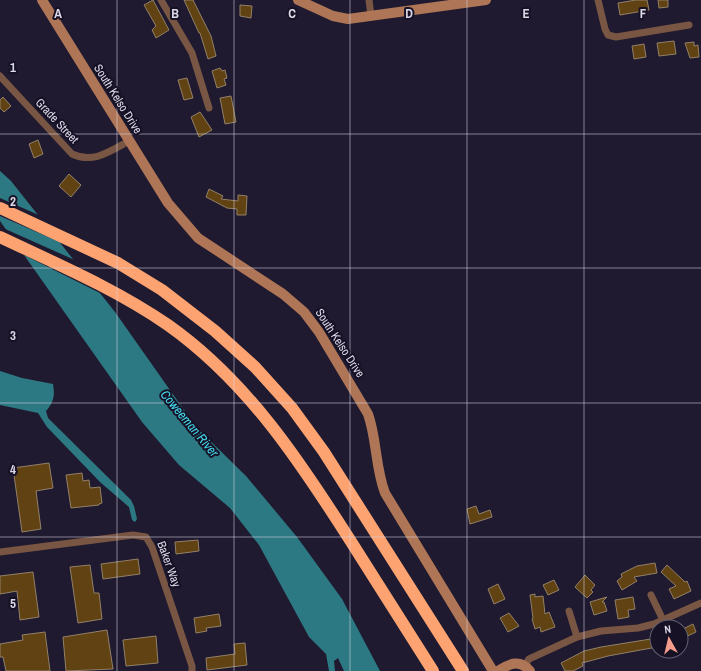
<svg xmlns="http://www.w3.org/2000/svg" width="701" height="671" viewBox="0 0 701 671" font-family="'Archivo Narrow',sans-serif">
<rect width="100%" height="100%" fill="#1f1a2f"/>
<g fill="#2d7983">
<polygon points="0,171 11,181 115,312 196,427 246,476 297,537 342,599 380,671 344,671 338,658 334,661 335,671 329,671 326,654 309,637 259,545 230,508 179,465 142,422 0,221"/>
<path d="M0,371L22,378L53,384C55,395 54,402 46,411L48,418L131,500L134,506L137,519L135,522L132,520L129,507L100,482L47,427L38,413L0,405Z"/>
</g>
<g fill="#1f1a2f">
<polygon points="0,198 41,216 62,243 0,216"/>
<polygon points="3,228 77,261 104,295 22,254"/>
</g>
<g fill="#614313" stroke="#928068">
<polygon points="153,0 169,30 156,38 152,30 156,26 144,5"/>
<polygon points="184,0 193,0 211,36 216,56 208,59 200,33 199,33"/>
<polygon points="636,0 647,0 649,10 620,15 618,3"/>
<polygon points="658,0 668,0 668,7 659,8"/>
<polygon points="240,5 252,6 251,18 240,16"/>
<polygon points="674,41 676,54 659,56 657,43"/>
<polygon points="694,42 694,46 698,45 699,57 690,58 685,43"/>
<polygon points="644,44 646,57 634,59 632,46"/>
<polygon points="220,68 222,71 225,70 227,78 224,79 226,85 217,88 212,71"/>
<polygon points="187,78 193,98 184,100 178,80"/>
<polygon points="231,96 236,122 225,124 220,98"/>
<polygon points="3,97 11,106 4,112 0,108 0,100"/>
<polygon points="200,112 212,130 199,137 191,117"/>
<polygon points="38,140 43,154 34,158 29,144"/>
<polygon points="69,174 81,185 71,197 59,186"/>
<polygon points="209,189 223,196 221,199 238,201 238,195 247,196 246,215 237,215 237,209 227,208 206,197"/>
<polygon points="49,463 53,488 36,491 41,529 22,532 13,468"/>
<polygon points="82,473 83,481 89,480 90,488 100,487 102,503 99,504 99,505 71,508 66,475"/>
<polygon points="476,506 479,514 490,510 492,517 470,524 467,509"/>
<polygon points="198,540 199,551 176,554 175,542"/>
<polygon points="138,559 140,574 103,579 101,564"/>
<polygon points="655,563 657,573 634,577 637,581 622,590 617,581 622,577 621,574 637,566"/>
<polygon points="90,565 94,593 99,593 102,619 78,623 70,567"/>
<polygon points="667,565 685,582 687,581 691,591 674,599 669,589 676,586 661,572"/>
<polygon points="33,572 39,617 20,620 17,591 0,594 0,576"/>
<polygon points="585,575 595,585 591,590 593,592 587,598 575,587"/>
<polygon points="554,580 559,590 548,595 543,585"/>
<polygon points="498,584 505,599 494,604 488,589"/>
<polygon points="535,594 535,597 543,596 545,614 549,612 555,627 541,632 540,627 535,629 532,619 533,618 530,595"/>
<polygon points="607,597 602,602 604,602 607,611 594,615 590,602"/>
<polygon points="633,597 635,609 628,610 629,617 618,619 615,600"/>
<polygon points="509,613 519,626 508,632 500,618"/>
<polygon points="219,614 221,626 206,628 207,631 196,633 194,618"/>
<polygon points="693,624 696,632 681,639 681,630"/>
<polygon points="107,630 113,669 66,671 63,637"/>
<polygon points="45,632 50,671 6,671 3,657 0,657 0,644 23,640 22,635"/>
<polygon points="156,636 158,663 126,666 123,640"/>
<polygon points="657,638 657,647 608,656 582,663 583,666 573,671 565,671 561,663 584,651 601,647"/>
<polygon points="245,643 247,665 207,670 206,658 235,654 234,644"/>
</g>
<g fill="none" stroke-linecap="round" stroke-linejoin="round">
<g stroke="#795643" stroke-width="7">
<polyline points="161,0 192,53 209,108"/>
<polyline points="369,0 371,16"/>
<polyline points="598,0 605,29 608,35 616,37 689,25"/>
<path d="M0,76L72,154C94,164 110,151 129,141"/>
<polyline points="0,552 133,535 146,537 152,547 192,666 192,671"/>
<polyline points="651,595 663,620"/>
<polyline points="569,611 577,637"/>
<polyline points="525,665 529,659 577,637 601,631 638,628 654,624 701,603"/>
</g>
<g stroke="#ae7556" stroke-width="10">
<path d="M42,0L168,203L198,238L283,294L304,312L319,332L368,414C377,439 375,467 385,493L493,671"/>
<polyline points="298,0 333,16 348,19 486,0"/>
<path d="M498,671C510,663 520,659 530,671"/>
</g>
<g stroke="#fca371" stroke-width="12">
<polyline points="0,208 118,263 162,290 215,331 255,367 292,408 324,452 463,671"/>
<path d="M0,237C57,264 116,289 168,325C247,381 299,460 350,540C378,584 405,627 433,671"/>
</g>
</g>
<path fill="none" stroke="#dbd9e8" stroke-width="1" stroke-opacity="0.55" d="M117,0V671M234,0V671M350,0V671M467,0V671M584,0V671M0,134H701M0,268H701M0,403H701M0,537H701"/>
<g text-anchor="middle" stroke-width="4" stroke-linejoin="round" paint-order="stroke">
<g font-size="12" fill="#dbd9e8" stroke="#161125">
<text transform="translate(118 99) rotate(58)" y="4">South Kelso Drive</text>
<text transform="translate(57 121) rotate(47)" y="4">Grade Street</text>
<text transform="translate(340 343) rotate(57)" y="4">South Kelso Drive</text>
<text transform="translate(169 564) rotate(70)" y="4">Baker Way</text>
</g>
<g font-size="13" font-style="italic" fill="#43d7eb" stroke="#161125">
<text transform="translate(190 423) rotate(50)" y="5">Coweeman River</text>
</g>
</g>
<g font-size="13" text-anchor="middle" font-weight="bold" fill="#dbd9e8" stroke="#161125" stroke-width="4" stroke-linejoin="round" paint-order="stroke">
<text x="58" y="18">A</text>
<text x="175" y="18">B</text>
<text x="292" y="18">C</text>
<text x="409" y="18">D</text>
<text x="526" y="18">E</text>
<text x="643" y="18">F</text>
<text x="13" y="72">1</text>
<text x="13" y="206">2</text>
<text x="13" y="340">3</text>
<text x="13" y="474">4</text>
<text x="13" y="608">5</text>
</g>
<g transform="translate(669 639) rotate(352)"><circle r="19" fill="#161125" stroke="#656173"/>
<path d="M0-3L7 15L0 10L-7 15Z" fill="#f49d8d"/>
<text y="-6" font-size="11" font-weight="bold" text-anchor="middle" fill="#dbd9e8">N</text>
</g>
</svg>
